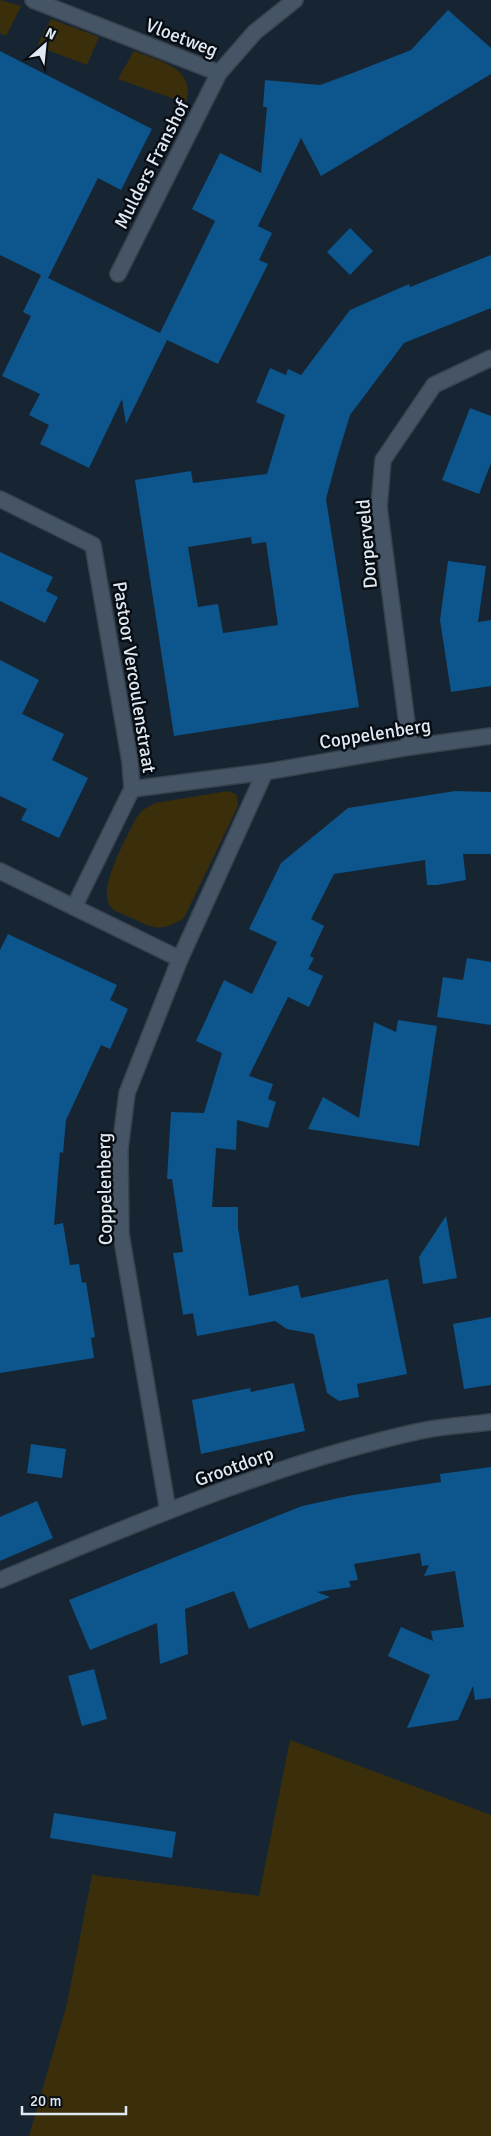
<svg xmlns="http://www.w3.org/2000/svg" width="491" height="2136" viewBox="0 0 491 2136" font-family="Signika,sans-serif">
<rect width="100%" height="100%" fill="#172532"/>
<g fill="#3b2f0b">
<polygon points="0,0 21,6 6,36 0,33"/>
<polygon points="51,19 99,37 87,65 37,46"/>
<path d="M134,51C159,61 199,68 185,105L173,110L177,100L118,79Z"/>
<path d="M228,791L237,795L238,806L184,918C166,929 158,931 138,921C131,917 116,913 111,907C96,889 127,838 136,818L143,810L155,803Z"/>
<polygon points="290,1740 491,1815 491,2136 29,2136 67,2004 92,1875 259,1896"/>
</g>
<g fill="#0c558d" fill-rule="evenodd">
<polygon points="448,10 491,48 491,74 321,176 301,138 258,226 272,233 259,260 268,264 218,364 167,340 126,424 122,399 89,468 40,444 49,425 29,415 40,394 2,376 31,316 23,312 41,275 0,255 0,51 152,129 121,190 98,178 48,278 160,333 215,221 192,209 220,153 261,173 267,107 263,107 265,80 320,85 350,74 411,50"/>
<polygon points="350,228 373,251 350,275 327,252"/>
<path d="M491,255V308L404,343L350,415L337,458L326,499L359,707L174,736L135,480L191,471L193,483L267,474L285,415L256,402L270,368L286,375L288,369L301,375L350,310L409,284L410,287ZM251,537L252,544L266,542L278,625L223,633L218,604L198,607L188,547Z"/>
<polygon points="470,408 491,416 491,463 479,494 442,480"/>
<polygon points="0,552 53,577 46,591 58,597 45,623 0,601"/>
<polygon points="448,561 486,566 478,622 491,620 491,686 451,692 440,620"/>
<polygon points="0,660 39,680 22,714 64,734 52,760 88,778 59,838 21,820 27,809 0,796"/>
<polygon points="455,791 491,792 491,854 463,854 466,880 437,885 427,885 425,860 334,874 311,919 324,926 310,956 314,958 308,969 323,976 309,1007 288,997 249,1076 273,1084 268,1099 276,1102 268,1128 237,1120 236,1150 216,1148 212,1207 238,1207 238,1228 249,1296 298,1285 301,1298 388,1279 407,1374 357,1384 359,1397 339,1401 327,1393 314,1334 287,1329 275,1321 197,1336 193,1313 183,1315 173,1253 183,1252 172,1179 167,1179 171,1112 204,1113 222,1053 196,1041 224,980 252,994 277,942 249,929 281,863 348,808"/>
<polygon points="8,934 117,985 110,1000 128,1009 110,1049 101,1045 66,1120 63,1153 60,1152 54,1225 63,1223 70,1265 79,1264 82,1283 86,1282 95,1337 91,1338 94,1358 0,1373 0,950"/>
<polygon points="467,958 491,962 491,1025 437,1017 443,977 463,980"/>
<polygon points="398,1020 437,1026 419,1146 308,1129 323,1097 359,1118 374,1022 396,1032"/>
<polygon points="446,1216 457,1278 423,1284 419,1257"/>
<polygon points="491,1317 491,1385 464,1389 453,1324"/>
<polygon points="294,1383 305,1431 201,1454 192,1400 250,1388 251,1392"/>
<polygon points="31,1444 66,1449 62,1478 27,1473"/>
<polygon points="491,1467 491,1698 475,1700 473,1686 458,1720 407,1728 430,1675 388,1656 401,1627 433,1641 431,1631 464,1627 455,1571 424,1576 429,1565 422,1566 420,1553 354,1564 358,1580 349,1581 351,1587 317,1592 330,1597 249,1629 234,1591 185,1609 188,1654 160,1664 157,1623 90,1650 69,1600 302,1506 353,1495 441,1482 440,1474"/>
<polygon points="37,1501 53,1538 0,1561 0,1517"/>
<polygon points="94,1669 107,1719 82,1726 68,1676"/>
<polygon points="54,1813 176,1832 172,1858 50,1838"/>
</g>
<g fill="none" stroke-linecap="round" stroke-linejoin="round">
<g stroke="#38434e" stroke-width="18">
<g id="minor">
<polyline points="33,0 219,73 255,32 295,0"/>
<polyline points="118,274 219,73"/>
<polyline points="0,499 93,545 130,762 132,789 74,907"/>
<polyline points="410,747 379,507 383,460 434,385 491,358"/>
<polyline points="132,789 265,772"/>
<polyline points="0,871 180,959"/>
<polyline points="168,1511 121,1234 120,1149 127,1093 180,959 265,772 410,747 491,736"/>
<path d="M0,1580C137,1523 275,1463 420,1431C443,1426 468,1425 491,1422"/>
</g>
</g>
<use href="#minor" stroke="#465565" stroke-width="15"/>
</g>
<g text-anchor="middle" stroke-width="5" stroke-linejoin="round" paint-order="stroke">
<g font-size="19" fill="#e0e9f2" stroke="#080d13">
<text transform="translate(182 37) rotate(21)" y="7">Vloetweg</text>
<text transform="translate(151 164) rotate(-63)" y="7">Mulders Franshof</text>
<text transform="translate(366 544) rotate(-95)" y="7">Dorperveld</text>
<text transform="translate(135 677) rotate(81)" y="7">Pastoor Vercoulenstraat</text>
<text transform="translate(375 733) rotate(-9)" y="7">Coppelenberg</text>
<text transform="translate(104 1189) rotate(-91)" y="7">Coppelenberg</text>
<text transform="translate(234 1466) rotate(-20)" y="7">Grootdorp</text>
</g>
</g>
<g transform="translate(45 45) rotate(27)" stroke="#080d13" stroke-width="4" paint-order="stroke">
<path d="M0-4L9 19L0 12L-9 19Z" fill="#e0e9f2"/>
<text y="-8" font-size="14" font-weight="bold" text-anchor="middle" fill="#e0e9f2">N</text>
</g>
<path d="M22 2106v8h104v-8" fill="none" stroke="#e0e9f2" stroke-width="2.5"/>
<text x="30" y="2106" font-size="15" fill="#e0e9f2" stroke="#080d13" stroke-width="4" paint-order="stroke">20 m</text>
</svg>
